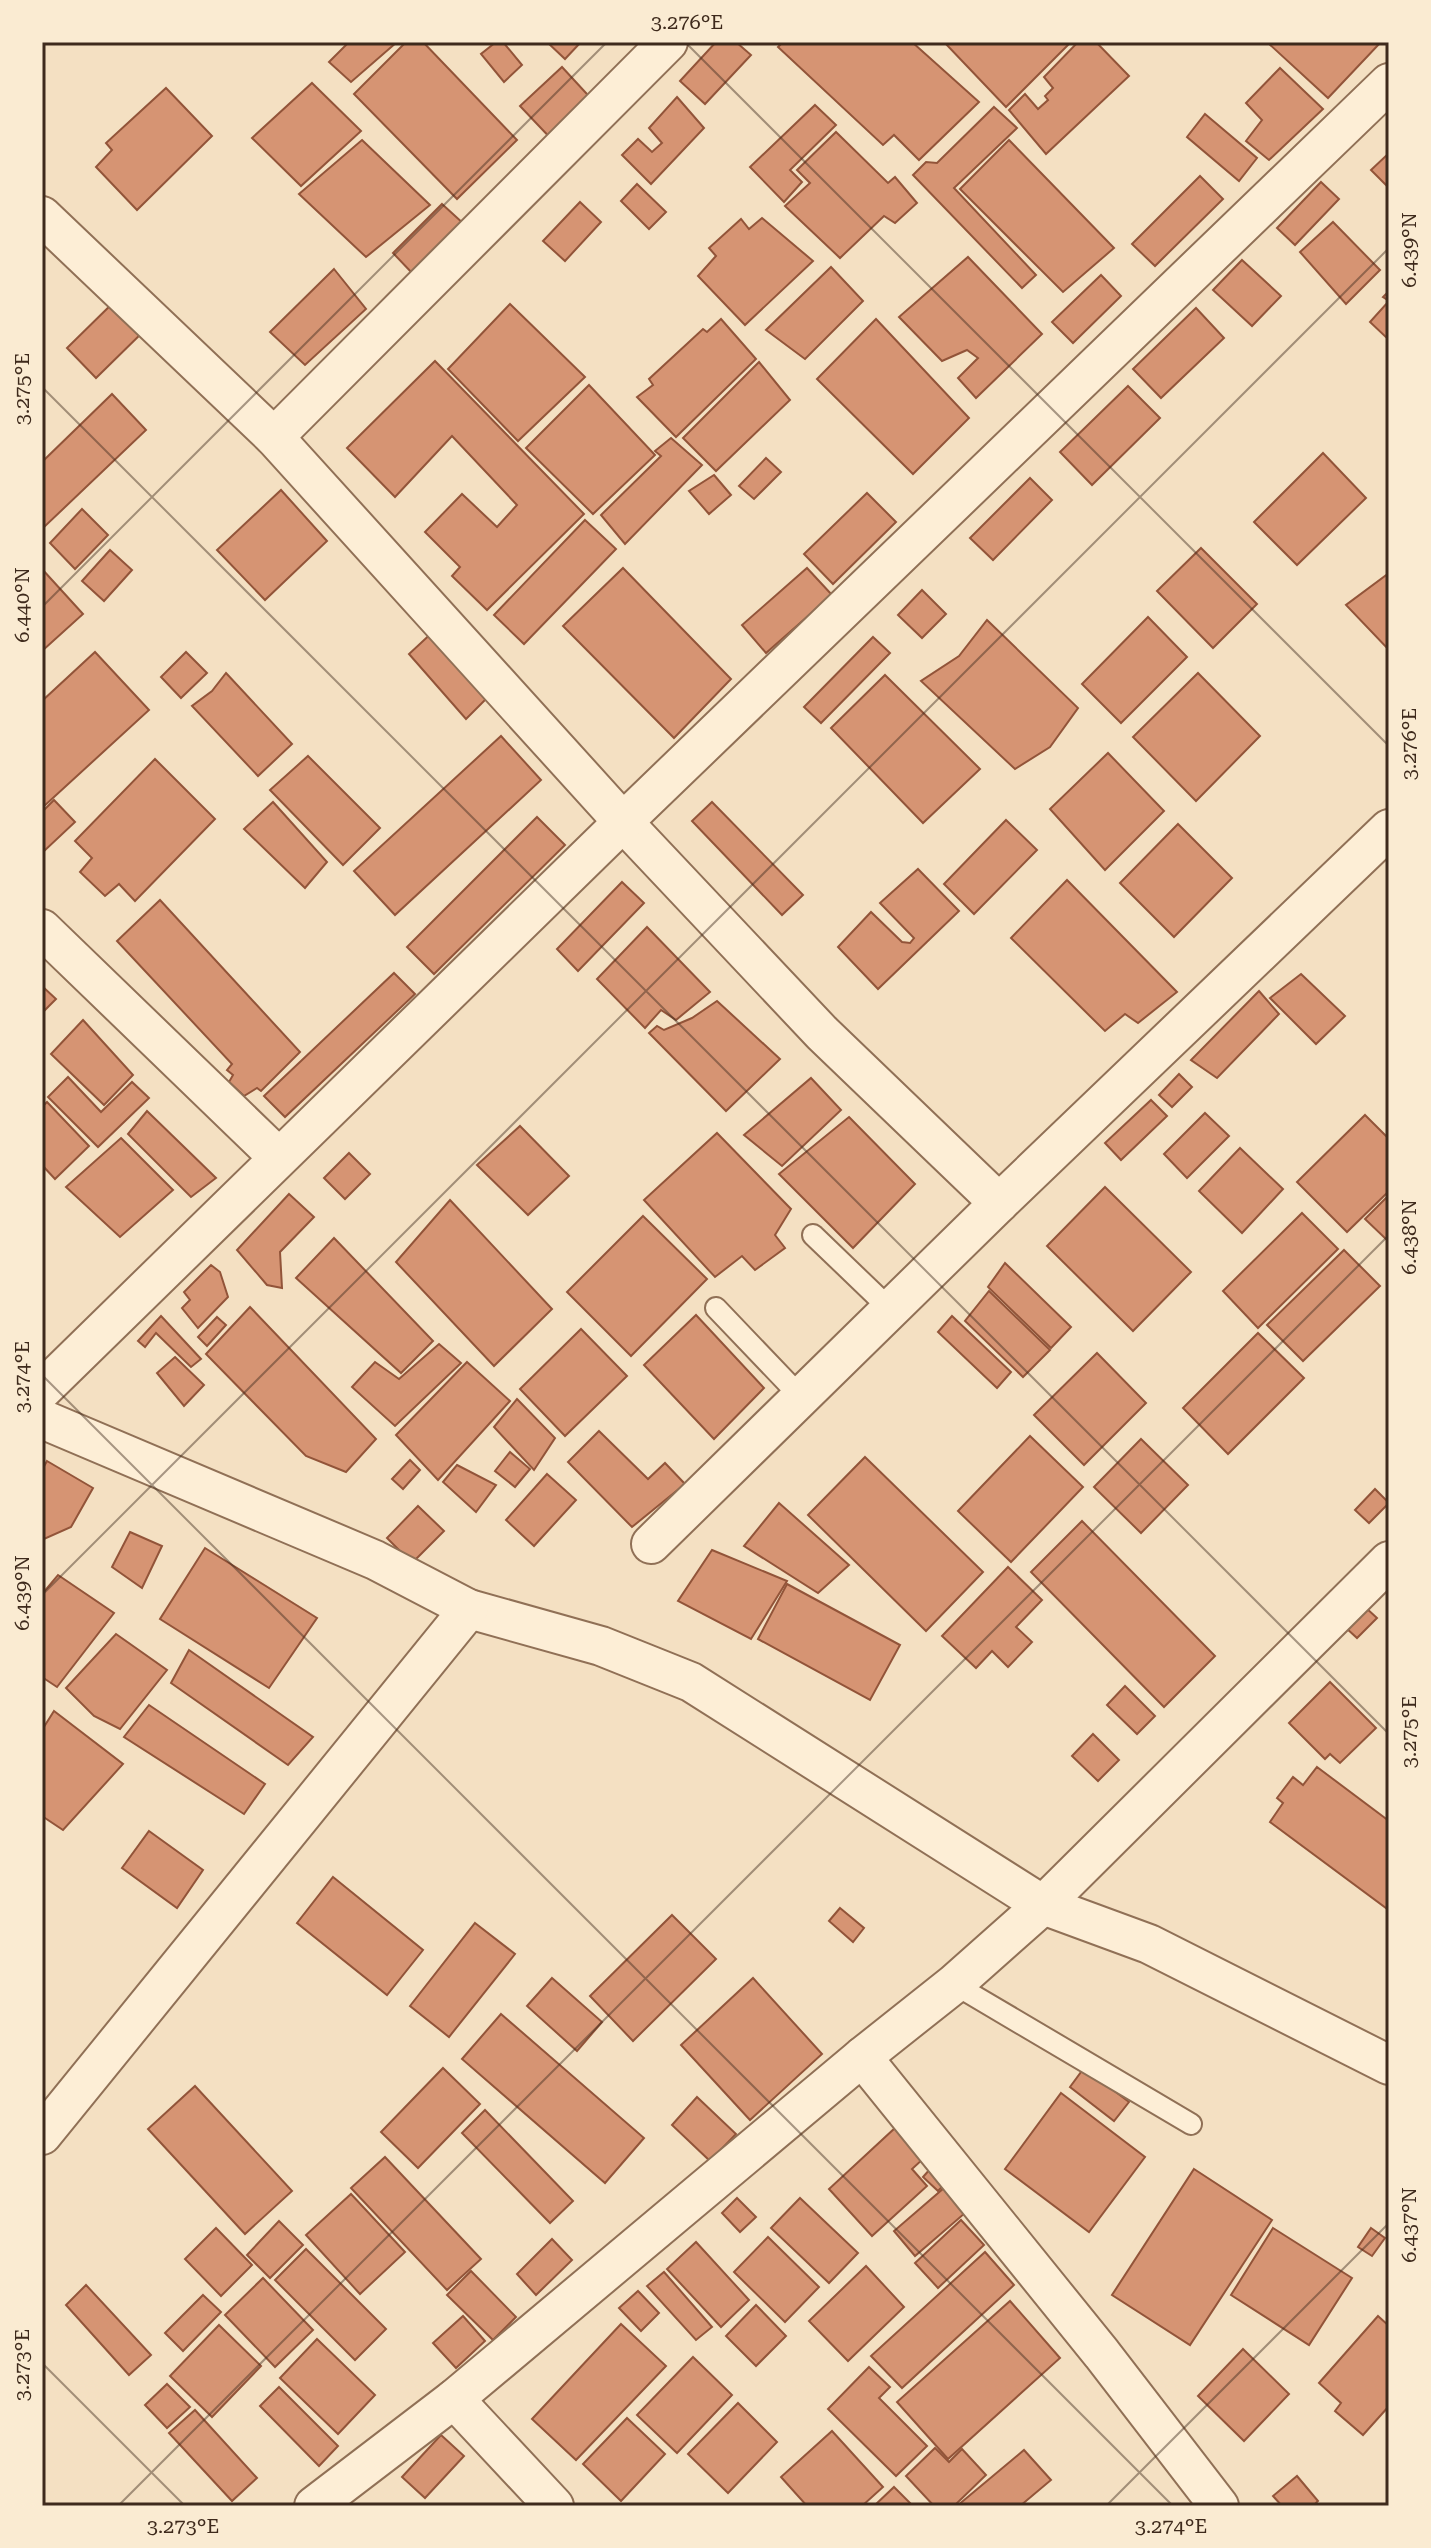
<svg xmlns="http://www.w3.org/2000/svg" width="1431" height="2548" viewBox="0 0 1431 2548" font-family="'Roboto Serif',serif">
<rect width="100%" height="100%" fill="#f4e0c2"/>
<g fill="#d69473" stroke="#925439" stroke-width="2">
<polygon points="349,42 397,42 351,82 329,62"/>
<polygon points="406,42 423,42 517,140 457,199 354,94"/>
<polygon points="496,42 503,42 522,65 504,82 481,54"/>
<polygon points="547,42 581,42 565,59"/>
<polygon points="716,42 736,42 751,55 705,104 680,81"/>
<polygon points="783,42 912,42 979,102 919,160 894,135 883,145 778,47"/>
<polygon points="944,42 1071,42 1006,107"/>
<polygon points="1078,42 1096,42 1129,76 1046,154 1009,110 1025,94 1038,109 1048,100 1045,96 1053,88 1044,77"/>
<polygon points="1267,42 1381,42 1328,98"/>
<polygon points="562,67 598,106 557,145 520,106"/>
<polygon points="1280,68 1323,109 1269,160 1246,141 1262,120 1246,103"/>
<polygon points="312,83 361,131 301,186 252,138"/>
<polygon points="166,88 212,136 137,210 96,167 112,150 106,143"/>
<polygon points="677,97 704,128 651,184 622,155 638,139 652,152 662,143 649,128"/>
<polygon points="815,105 836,125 790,170 802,182 784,202 750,167"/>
<polygon points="994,107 1017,128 954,188 1036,275 1022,288 913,175 926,162 937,163"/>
<polygon points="1205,114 1257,158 1239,181 1187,137"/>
<polygon points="836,132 888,183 895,177 917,203 895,223 884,216 840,258 785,206 810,183 797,170"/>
<polygon points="362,140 430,205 366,257 299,194"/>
<polygon points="1009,140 1114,248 1063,292 960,189"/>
<polygon points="1389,153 1389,188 1371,170"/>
<polygon points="1200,176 1223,199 1155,266 1132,244"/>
<polygon points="1321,182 1339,199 1295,245 1277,228"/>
<polygon points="637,184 666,212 649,229 621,201"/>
<polygon points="580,202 601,222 565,261 543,241"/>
<polygon points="442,204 465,225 414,275 393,253"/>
<polygon points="762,218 813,261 745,325 698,276 716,256 709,248 741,219 749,229"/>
<polygon points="1333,222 1380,270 1346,304 1300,252"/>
<polygon points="968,257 1042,334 976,398 958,378 978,358 967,350 942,361 899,317"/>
<polygon points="1242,260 1281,296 1252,326 1213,290"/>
<polygon points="831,267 863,301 805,359 766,330"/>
<polygon points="334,269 366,309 305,365 270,332"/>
<polygon points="1101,275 1121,296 1073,343 1052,322"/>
<polygon points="1389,291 1389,340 1370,322 1389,301 1383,297"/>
<polygon points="119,297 149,326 96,378 67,348"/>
<polygon points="510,304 585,377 518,441 448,369"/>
<polygon points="1196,308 1224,338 1161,398 1133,369"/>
<polygon points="721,319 756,359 676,437 637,397 653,385 649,379 703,329 707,332"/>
<polygon points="876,319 969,418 913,474 817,379"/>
<polygon points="435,361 584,514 487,610 452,576 460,567 425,532 462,494 497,527 517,505 452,436 395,497 347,448"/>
<polygon points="759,362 790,400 716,471 683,438"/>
<polygon points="589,385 655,455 593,514 526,448"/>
<polygon points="1128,386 1160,418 1092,485 1060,452"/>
<polygon points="112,394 146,430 42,529 42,462"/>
<polygon points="671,438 702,465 625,544 601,515 661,456 655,451"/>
<polygon points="1323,453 1366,498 1297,565 1254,522"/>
<polygon points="766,458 781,472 754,499 739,486"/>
<polygon points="714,475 731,495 709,514 689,491"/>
<polygon points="1030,478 1052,500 993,560 970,538"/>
<polygon points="281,490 327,541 265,600 217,550"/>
<polygon points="867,493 896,522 833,584 804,554"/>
<polygon points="82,509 108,535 75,569 50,543"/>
<polygon points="585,520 616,549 524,644 494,615"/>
<polygon points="1201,548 1257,604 1213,648 1157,591"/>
<polygon points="110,550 132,570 104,601 82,581"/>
<polygon points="623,568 731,679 674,738 563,626"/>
<polygon points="807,568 832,595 766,653 742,625"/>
<polygon points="42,569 83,614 42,651"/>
<polygon points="1389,573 1389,650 1346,605"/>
<polygon points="922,590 946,614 922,638 898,615"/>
<polygon points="1148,617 1187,657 1121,723 1082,684"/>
<polygon points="987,620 1078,708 1050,747 1015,769 921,681 959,656"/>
<polygon points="436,629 493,692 466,719 409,654"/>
<polygon points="873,637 890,653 821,723 804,707"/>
<polygon points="95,652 149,710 42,808 42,701"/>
<polygon points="186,652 207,673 181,698 161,677"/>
<polygon points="226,673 292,744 258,776 192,706 212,691"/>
<polygon points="1198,673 1260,736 1196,801 1133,737"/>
<polygon points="885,675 980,769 923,823 831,728"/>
<polygon points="501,736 541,780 395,915 354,871"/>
<polygon points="1108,753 1164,811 1105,870 1050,809"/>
<polygon points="308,756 380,828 343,865 270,790"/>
<polygon points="155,759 215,819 135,901 119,884 105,896 80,872 92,858 75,841"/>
<polygon points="54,800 75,822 42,853 42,812"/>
<polygon points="273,802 327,862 305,888 244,829"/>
<polygon points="712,802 803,895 782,915 692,821"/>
<polygon points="537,817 565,845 434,974 407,947"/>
<polygon points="1006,820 1037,850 974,914 944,884"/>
<polygon points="1178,824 1232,878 1174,937 1120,883"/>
<polygon points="918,869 959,911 878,989 838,947 871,912 902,942 910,943 914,938 880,903"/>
<polygon points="1067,880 1177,992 1138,1023 1125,1014 1105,1031 1011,938"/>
<polygon points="622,882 644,903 578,971 557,949"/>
<polygon points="160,900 300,1052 261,1091 257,1088 244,1096 229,1082 233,1075 227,1070 232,1064 117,941"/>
<polygon points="647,927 710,992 676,1020 661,1010 645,1028 597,979"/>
<polygon points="394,973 415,994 285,1117 264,1096"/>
<polygon points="1301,974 1345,1016 1316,1044 1270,998"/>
<polygon points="42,986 56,999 42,1013"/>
<polygon points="1259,991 1279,1014 1217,1078 1191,1060"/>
<polygon points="717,1001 780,1059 726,1111 649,1033 657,1026 664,1030 692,1018"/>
<polygon points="83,1020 133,1075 104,1105 51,1054"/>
<polygon points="1179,1074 1192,1087 1172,1107 1159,1095"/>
<polygon points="68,1077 101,1112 132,1082 149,1098 98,1147 48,1097"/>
<polygon points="811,1078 841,1110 782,1166 744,1135"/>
<polygon points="1151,1100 1167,1116 1121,1160 1105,1143"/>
<polygon points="47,1102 89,1146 55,1179 42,1165 42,1107"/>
<polygon points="147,1111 216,1178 191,1197 128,1134"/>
<polygon points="1205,1113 1229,1136 1187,1178 1164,1154"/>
<polygon points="1365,1115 1389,1139 1389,1191 1347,1232 1297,1182"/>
<polygon points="849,1117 915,1184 853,1248 779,1174"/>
<polygon points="520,1126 569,1176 528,1215 477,1165"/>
<polygon points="717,1133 791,1209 775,1235 785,1248 755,1270 742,1256 715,1277 644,1200"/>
<polygon points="121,1138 173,1190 120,1237 66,1187"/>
<polygon points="1240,1148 1283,1189 1242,1233 1199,1191"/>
<polygon points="349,1153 370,1174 345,1199 324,1178"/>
<polygon points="1105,1187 1191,1272 1133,1331 1047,1246"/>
<polygon points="289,1194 314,1217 280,1252 282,1288 267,1285 237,1250"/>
<polygon points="1389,1195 1389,1242 1365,1219"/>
<polygon points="450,1200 552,1309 494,1366 396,1262"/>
<polygon points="1302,1213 1338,1249 1258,1328 1223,1291"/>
<polygon points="643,1216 707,1279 631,1356 567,1292"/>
<polygon points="334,1238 433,1341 401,1373 296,1278"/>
<polygon points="1344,1250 1380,1286 1303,1361 1267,1325"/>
<polygon points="1005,1263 1071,1327 1051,1348 988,1287"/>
<polygon points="211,1265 220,1272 228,1297 198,1328 182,1308 190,1300 184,1292"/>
<polygon points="989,1291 1050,1350 1023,1377 965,1321"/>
<polygon points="250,1307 376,1439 346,1472 306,1456 206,1354"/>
<polygon points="696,1315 764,1388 714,1439 644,1365"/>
<polygon points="161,1316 201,1359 191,1367 156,1333 145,1347 138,1341"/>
<polygon points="952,1316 1011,1372 997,1388 938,1332"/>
<polygon points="217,1317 226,1325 207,1346 198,1337"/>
<polygon points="581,1329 627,1376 565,1436 520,1389"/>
<polygon points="1258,1333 1304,1378 1228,1454 1183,1408"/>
<polygon points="439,1344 461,1363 395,1426 352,1387 375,1362 399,1379"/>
<polygon points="1097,1353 1146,1403 1084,1465 1034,1415"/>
<polygon points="175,1357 204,1385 184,1406 157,1373"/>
<polygon points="467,1362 510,1401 438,1480 396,1435"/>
<polygon points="517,1399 555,1438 534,1470 494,1427"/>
<polygon points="599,1431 648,1479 665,1463 685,1484 632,1527 568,1462"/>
<polygon points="1030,1436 1083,1487 1011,1562 958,1511"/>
<polygon points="1141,1439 1188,1485 1141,1533 1094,1487"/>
<polygon points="510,1452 530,1469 515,1487 495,1471"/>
<polygon points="865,1457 983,1572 926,1631 808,1515"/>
<polygon points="410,1460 420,1470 403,1489 392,1479"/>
<polygon points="47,1461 93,1488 71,1527 44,1539 42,1470"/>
<polygon points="457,1465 496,1485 476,1512 443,1482"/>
<polygon points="547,1474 576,1500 534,1546 506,1520"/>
<polygon points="1375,1489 1389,1503 1369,1523 1355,1510"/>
<polygon points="779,1503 849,1565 818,1593 744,1546"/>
<polygon points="418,1506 444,1531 412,1563 387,1538"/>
<polygon points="1082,1521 1215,1656 1164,1707 1031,1572"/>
<polygon points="130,1532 162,1546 142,1588 112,1567"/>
<polygon points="205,1548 317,1618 269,1688 160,1619"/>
<polygon points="712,1550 787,1581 751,1639 678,1601"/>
<polygon points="1008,1567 1042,1600 1016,1627 1032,1642 1008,1667 992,1651 976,1668 942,1636"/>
<polygon points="58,1575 114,1613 57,1687 42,1677 42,1594"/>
<polygon points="787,1584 900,1645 870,1700 758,1639"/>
<polygon points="1365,1607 1377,1618 1357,1638 1345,1627"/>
<polygon points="116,1634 167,1670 120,1729 94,1716 66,1688"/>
<polygon points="189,1650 313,1737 288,1765 171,1683"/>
<polygon points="1330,1682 1376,1728 1340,1763 1330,1754 1325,1759 1289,1723"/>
<polygon points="1125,1686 1155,1716 1137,1734 1107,1705"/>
<polygon points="149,1705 265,1784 244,1814 124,1737"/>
<polygon points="54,1711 123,1764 63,1830 42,1816 42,1730"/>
<polygon points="1093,1734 1119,1760 1098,1781 1072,1756"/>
<polygon points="1317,1767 1389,1821 1389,1904 1386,1908 1270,1822 1283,1803 1277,1798 1293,1777 1303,1785"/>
<polygon points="149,1831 203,1870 177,1908 122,1868"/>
<polygon points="333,1877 423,1950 387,1995 297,1923"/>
<polygon points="840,1908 864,1928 853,1942 829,1921"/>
<polygon points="672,1915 716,1959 633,2041 590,1996"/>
<polygon points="475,1923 515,1954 449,2037 410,2006"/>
<polygon points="552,1978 602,2022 577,2051 527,2006"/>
<polygon points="753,1978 822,2054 750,2120 681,2045"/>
<polygon points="501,2014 644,2138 605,2183 462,2059"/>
<polygon points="443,2068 480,2104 418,2168 381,2132"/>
<polygon points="1084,2068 1129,2102 1114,2121 1070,2087"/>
<polygon points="195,2086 292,2191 245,2234 148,2129"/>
<polygon points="1061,2093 1145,2157 1089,2232 1005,2169"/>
<polygon points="697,2097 736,2134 710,2161 672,2125"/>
<polygon points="485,2110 573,2201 550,2223 462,2133"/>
<polygon points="895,2128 924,2158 912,2169 927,2186 872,2236 829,2189"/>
<polygon points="385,2157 481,2259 447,2290 351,2188"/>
<polygon points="939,2159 955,2173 938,2191 923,2177"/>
<polygon points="1194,2169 1272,2220 1190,2345 1112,2295"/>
<polygon points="944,2188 965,2213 915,2256 894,2231"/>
<polygon points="351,2194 405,2252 360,2294 306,2235"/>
<polygon points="737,2198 756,2217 740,2232 722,2213"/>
<polygon points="800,2198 858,2253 829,2283 771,2228"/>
<polygon points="961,2220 984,2245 938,2288 915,2263"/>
<polygon points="279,2221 303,2245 270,2278 247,2255"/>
<polygon points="216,2228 252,2265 221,2296 185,2259"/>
<polygon points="1273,2228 1352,2278 1309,2345 1231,2295"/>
<polygon points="1371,2228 1385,2238 1372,2256 1358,2247"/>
<polygon points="768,2237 819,2287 785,2322 734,2272"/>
<polygon points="552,2239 572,2260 536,2295 517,2274"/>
<polygon points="696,2242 749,2300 721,2327 667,2269"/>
<polygon points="306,2249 386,2329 355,2360 275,2280"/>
<polygon points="985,2252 1014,2285 902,2388 871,2356"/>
<polygon points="866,2266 904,2307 848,2361 809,2321"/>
<polygon points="471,2271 516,2317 493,2340 447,2295"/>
<polygon points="664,2272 712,2327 696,2340 647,2286"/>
<polygon points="263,2278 313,2330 275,2367 225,2315"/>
<polygon points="86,2285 151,2355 129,2375 66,2305"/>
<polygon points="638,2291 659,2313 641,2331 619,2308"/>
<polygon points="203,2295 221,2312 183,2351 165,2333"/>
<polygon points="1010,2301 1060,2358 948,2459 897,2402"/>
<polygon points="756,2305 786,2336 756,2366 726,2336"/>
<polygon points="463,2316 485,2341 456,2368 433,2343"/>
<polygon points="1378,2316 1389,2326 1389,2406 1363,2435 1335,2411 1341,2403 1319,2383"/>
<polygon points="621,2324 666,2366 576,2460 532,2419"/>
<polygon points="219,2325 261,2366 212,2417 170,2376"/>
<polygon points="317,2339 375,2395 338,2434 280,2378"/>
<polygon points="1243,2349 1289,2394 1244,2441 1198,2396"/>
<polygon points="693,2357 732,2395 677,2453 637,2415"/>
<polygon points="869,2367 890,2387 879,2398 927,2446 896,2476 828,2409"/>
<polygon points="167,2384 190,2407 167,2428 145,2405"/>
<polygon points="279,2387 338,2446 319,2466 260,2406"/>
<polygon points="738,2403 777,2442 728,2493 688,2454"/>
<polygon points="195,2410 257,2478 232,2501 169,2433"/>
<polygon points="627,2418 665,2454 621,2501 583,2464"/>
<polygon points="832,2431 883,2487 862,2506 807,2506 781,2477"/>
<polygon points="441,2435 464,2456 425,2498 402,2477"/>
<polygon points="935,2448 949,2462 962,2449 986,2475 954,2506 934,2506 906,2476"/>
<polygon points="1024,2450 1051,2480 1020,2506 957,2506"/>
<polygon points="1297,2476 1318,2501 1313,2506 1282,2506 1273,2496"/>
<polygon points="894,2487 913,2506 874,2506"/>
</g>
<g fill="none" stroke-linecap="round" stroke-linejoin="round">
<g stroke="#907056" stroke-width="24">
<g id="service">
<polyline points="813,1235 890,1309"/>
<polyline points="716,1308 801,1397"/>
<polyline points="954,1984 1191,2124"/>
</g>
</g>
<g stroke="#907056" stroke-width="42">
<g id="minor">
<polyline points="42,216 274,437 623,822 822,1033 999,1203"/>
<polyline points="274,437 668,42"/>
<polyline points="42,929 278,1157"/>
<polyline points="42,1390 623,822 1389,83"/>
<polyline points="42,1419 375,1560 469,1609 601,1646 691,1682 1043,1905 1149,1944 1389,2065"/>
<polyline points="651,1544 999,1203 1389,829"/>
<polyline points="862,2057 1102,2354 1219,2506"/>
<polyline points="42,2135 469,1609"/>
<polyline points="454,2399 554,2506"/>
<polyline points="314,2506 454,2399 862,2057 954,1984 1043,1905 1389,1561"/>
</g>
</g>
<use href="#service" stroke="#fdeed6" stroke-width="20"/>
<use href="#minor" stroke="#fdeed6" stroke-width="38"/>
</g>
<path fill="none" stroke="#3e2a1c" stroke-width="2" stroke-opacity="0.45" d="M685,42L1389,746M42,387L1389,1734M42,607L607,42M42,1375L1173,2506M42,1595L1389,248M42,2363L185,2506M118,2506L1389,1235M1106,2506L1389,2223"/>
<rect width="1431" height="2548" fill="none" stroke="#faebd2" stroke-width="88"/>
<rect x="44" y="44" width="1343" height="2460" fill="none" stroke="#3e2a1c" stroke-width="3"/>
<g font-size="20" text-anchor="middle" fill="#3e2a1c">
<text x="687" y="29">3.276°E</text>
<text transform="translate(1409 250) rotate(-90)" y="7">6.439°N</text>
<text transform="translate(22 389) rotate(-90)" y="7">3.275°E</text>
<text transform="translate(22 605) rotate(-90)" y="7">6.440°N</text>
<text transform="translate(1409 744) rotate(-90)" y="7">3.276°E</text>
<text transform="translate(1409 1237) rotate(-90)" y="7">6.438°N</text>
<text transform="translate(22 1377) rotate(-90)" y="7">3.274°E</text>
<text transform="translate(22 1593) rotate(-90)" y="7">6.439°N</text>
<text transform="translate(1409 1732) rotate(-90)" y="7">3.275°E</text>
<text transform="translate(1409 2225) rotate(-90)" y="7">6.437°N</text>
<text transform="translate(22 2365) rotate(-90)" y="7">3.273°E</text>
<text x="183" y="2533">3.273°E</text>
<text x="1171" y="2533">3.274°E</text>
</g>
</svg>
